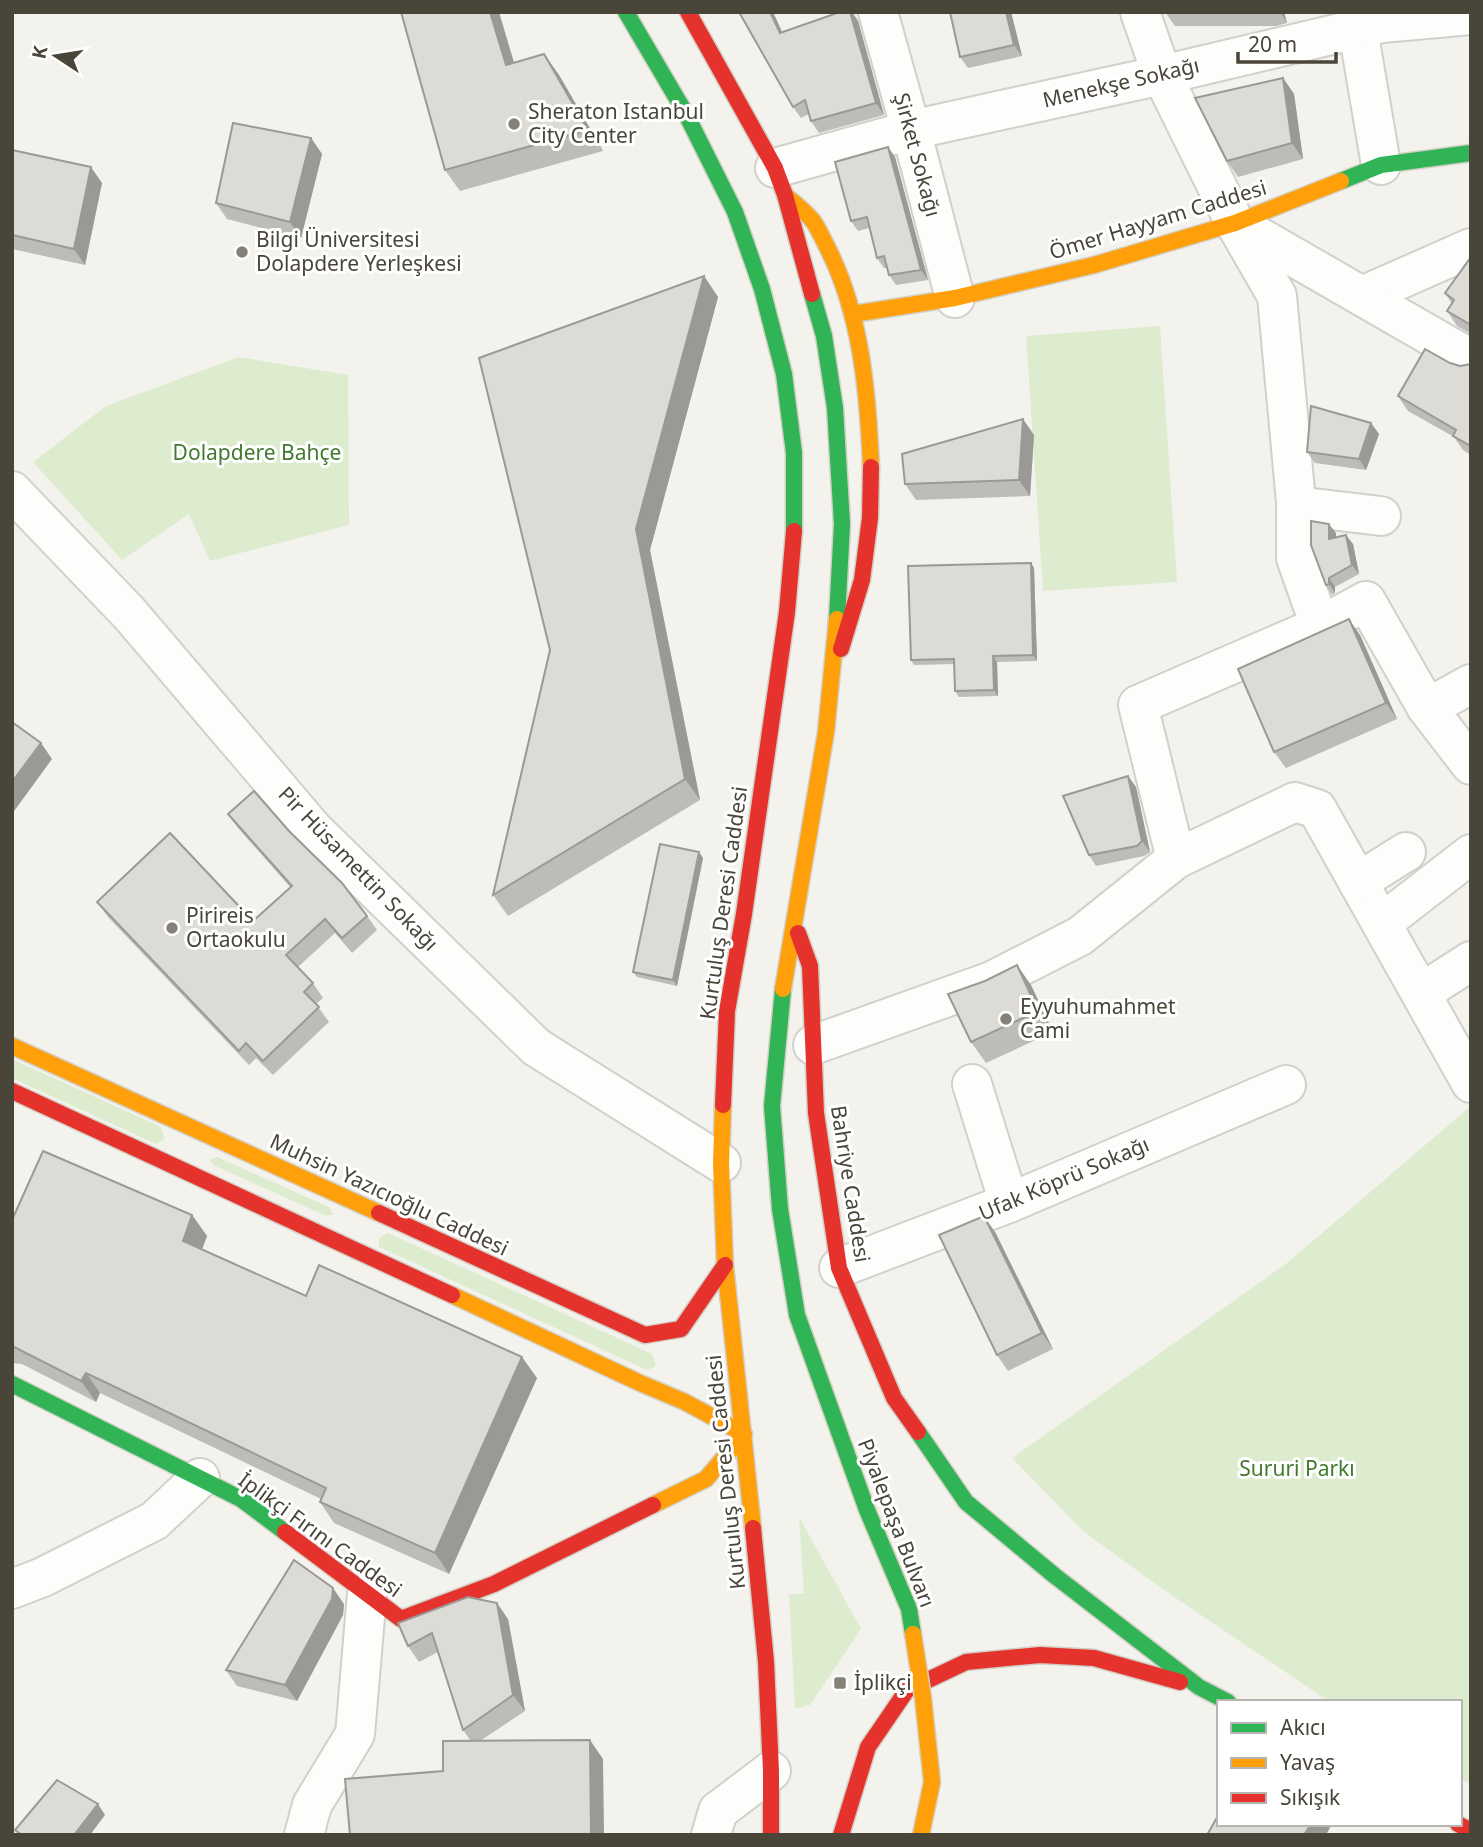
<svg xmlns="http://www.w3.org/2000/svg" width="1483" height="1847" viewBox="0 0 1483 1847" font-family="'Noto Sans',sans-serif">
<rect width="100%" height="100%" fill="#f3f2ed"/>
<g fill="#ddeccf">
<polygon points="1160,326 1177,582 1043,591 1026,336"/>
<polygon points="239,357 348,375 349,525 210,561 189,514 122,560 33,462 106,406"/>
<polygon points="12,1059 161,1127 165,1139 156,1144 12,1078"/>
<polygon points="1471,1106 1471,1784 1460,1779 1460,1702 1330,1702 1161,1588 1083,1531 1012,1458 1287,1263"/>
<polygon points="217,1157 329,1207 333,1215 324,1215 213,1165 210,1159"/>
<polygon points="388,1233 652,1354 656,1366 647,1370 379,1247 379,1238"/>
<polygon points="799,1517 861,1629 810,1705 795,1709 789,1595 804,1593"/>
</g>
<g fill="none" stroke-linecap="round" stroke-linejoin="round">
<g stroke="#d1d0cb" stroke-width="42">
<g id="street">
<polyline points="878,12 911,130 955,298"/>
<polyline points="1140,12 1162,75 1235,223"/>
<polyline points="1355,12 1381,165"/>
<polyline points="775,168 911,130 1162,75 1382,23 1471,15"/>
<polyline points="1362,296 1471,248"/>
<polyline points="1471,359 1235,223 1277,296 1296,502 1296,558 1320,626 1366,601 1427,708 1471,765"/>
<polyline points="12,491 129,613 314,830 536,1047 721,1163"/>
<polyline points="1296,506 1381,516"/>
<polyline points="1427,708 1471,684"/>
<polyline points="1176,859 1295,802 1317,809 1471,1083"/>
<polyline points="1358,882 1406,852"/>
<polyline points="1382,923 1471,854"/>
<polyline points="1421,993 1471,961"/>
<polyline points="813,1045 992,981 1080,936 1176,859 1138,705 1320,626"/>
<polyline points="972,1084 1009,1203"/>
<polyline points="839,1268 1009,1203 1286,1085"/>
<polyline points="12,1589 43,1577 154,1521 200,1478"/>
<polyline points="304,1835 312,1805 355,1734 367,1594"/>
<polyline points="711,1835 718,1811 771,1771"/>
</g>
</g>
<g stroke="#d2cfc4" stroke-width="19">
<g id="fast">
<polyline points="626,12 686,114 735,212 762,289 784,374 794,453 794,531"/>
<polyline points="1341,181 1381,165 1471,153"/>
<polyline points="812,294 824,336 835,408 842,524 837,619"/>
<polyline points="783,989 772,1106 780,1209 797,1315"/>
<polyline points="12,1384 241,1499 285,1532"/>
<polyline points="918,1432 966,1502 1055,1576 1199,1687 1228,1702"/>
</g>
</g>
<g stroke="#d2cfc4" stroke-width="19">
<g id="slow">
<path d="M785,195C794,203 805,211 813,221C818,228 822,237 826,245C861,312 868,392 871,467"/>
<polyline points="853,314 955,298 1094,265 1235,223 1341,181"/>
<polyline points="783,989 826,732 837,619"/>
<polyline points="12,1046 379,1213"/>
<polyline points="723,1105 721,1163 725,1265 753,1528"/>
<polyline points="452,1295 640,1383 685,1402 744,1434 706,1479 653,1505"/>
</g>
</g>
<g stroke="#d2cfc4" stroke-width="19">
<g id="jam">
<polyline points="688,12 775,168 785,195 812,294"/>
<polyline points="841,649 862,580 870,518 871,467"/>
<polyline points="798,933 810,966 816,1113 839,1268 894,1398 918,1432"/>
<polyline points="12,1091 452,1295"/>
<polyline points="723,1105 727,1011 744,914 787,612 794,531"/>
<polyline points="379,1213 645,1335 681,1329 725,1265"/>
<polyline points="753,1528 766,1662 771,1771 771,1835"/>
<polyline points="285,1532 401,1619 494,1584 653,1505"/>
<polyline points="1458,1824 1471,1831"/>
<polyline points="841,1835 868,1747 907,1690 966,1662 1040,1655 1094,1658 1180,1682"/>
</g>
</g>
<use href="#street" stroke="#fdfdfc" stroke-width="38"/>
<use href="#fast" stroke="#30b455" stroke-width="16"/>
<use href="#slow" stroke="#ff9f0a" stroke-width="16"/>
<use href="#jam" stroke="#e5322d" stroke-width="16"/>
<g stroke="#d4d0bc" stroke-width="19" stroke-linecap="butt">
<polyline id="fast-bridge" points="797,1315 867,1510 909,1609 913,1634"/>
</g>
<g stroke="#d4d0bc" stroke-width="19" stroke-linecap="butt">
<polyline id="slow-bridge" points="913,1634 923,1698 932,1782 921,1835"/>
</g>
<use href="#fast-bridge" stroke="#30b455" stroke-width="16"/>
<use href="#slow-bridge" stroke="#ff9f0a" stroke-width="16"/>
</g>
<g fill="#bdbcb8">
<polygon points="773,12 782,33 840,12 852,12 858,21 884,115 819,133 811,121 809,114 801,118 793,107"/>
<polygon points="1011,12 1022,56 968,68 960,57"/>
<polygon points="1165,12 1284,12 1287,23 1276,26 1175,26"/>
<polygon points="544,54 559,75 603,151 460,191 445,170 514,63"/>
<polygon points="1283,78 1294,94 1303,159 1238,177 1227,161"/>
<polygon points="311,138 322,154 301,238 227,219 216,203"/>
<polygon points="888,147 895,157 928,280 896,285 889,275 887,268 884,268 877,258 869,228 858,231 851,221"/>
<polygon points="12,150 102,183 85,265 12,249"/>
<polygon points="1471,257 1471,334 1457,326 1447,311 1452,304 1445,293"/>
<polygon points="704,276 718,297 650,550 700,800 508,916 493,895"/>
<polygon points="1450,363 1460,366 1471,364 1471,455 1463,450 1454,437 1408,411 1398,396"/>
<polygon points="1371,423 1379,434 1366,470 1315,463 1307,452"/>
<polygon points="1034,435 1030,496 916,500 905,484"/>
<polygon points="1336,533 1336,537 1353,544 1359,574 1335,587 1335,593 1332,595 1326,585"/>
<polygon points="1031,563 1034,568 1037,661 997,662 998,696 959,697 955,691 954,664 914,665 911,660"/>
<polygon points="1360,635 1397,719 1286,768 1274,752"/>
<polygon points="1128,776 1136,787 1150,852 1144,856 1096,866 1089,855"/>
<polygon points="228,814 289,831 367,916 377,930 352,953 335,933 298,967 313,983 323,998 316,1004 329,1022 273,1075 256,1058 249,1065 108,917 97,902 253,921 291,888 238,828"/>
<polygon points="699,852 703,858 677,986 637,977 633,972"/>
<polygon points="985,981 1031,985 1053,1032 986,1063 971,1042"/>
<polygon points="192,1215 207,1236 202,1250 306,1296 537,1378 449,1574 334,1523 320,1502 321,1499 100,1393 96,1402 22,1364 12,1363 12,1220"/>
<polygon points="995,1232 1053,1349 1008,1371 997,1355"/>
<polygon points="344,1604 343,1615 297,1701 237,1686 226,1670"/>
<polygon points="508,1619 525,1711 480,1741 603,1759 443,1771 471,1741 463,1730 438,1652 419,1662 408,1646 398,1623"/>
</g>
<g fill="#9a9996">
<polygon points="490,12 499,12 521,86 506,65"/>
<polygon points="770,12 773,12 788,45 780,33"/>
<polygon points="850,12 852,12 858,21 884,115 876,103"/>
<polygon points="1006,12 1011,12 1022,56 1014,45"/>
<polygon points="1280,12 1284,12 1287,23"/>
<polygon points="544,54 559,75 603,151 588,130"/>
<polygon points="1283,78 1294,94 1303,159 1292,143"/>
<polygon points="311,138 322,154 301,238 290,222"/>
<polygon points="888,147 895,157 928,280 921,270"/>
<polygon points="91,167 102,183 85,265 74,249"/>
<polygon points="704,276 718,297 650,550 700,800 685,779 636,529"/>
<polygon points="1023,419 1034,435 1030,496 1019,480"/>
<polygon points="1371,423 1379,434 1366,470 1359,459"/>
<polygon points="1329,524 1336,533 1336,548 1329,539"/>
<polygon points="1346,535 1353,544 1359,574 1352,565"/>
<polygon points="1031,563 1034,568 1037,661 1033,655"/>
<polygon points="1329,578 1335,587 1335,593 1329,584"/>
<polygon points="1349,619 1360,635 1397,719 1386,703"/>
<polygon points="993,656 997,662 998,696 994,690"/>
<polygon points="41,743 52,759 12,814 12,782"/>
<polygon points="1128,776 1136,787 1150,852 1142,841"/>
<polygon points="699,852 703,858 677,986 673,980"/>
<polygon points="1017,965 1031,985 1053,1032 1038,1011"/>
<polygon points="192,1215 207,1236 197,1262 183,1241"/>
<polygon points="984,1216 995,1232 1053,1349 1042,1333"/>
<polygon points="522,1357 537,1378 449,1574 435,1553"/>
<polygon points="86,1373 100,1393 96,1402 81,1381"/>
<polygon points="333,1588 344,1604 343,1615 297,1701 285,1685"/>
<polygon points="497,1603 508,1619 525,1711 513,1695"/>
<polygon points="590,1740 603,1759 604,1835 591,1835"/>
<polygon points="98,1804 105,1815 90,1835 74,1835"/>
<polygon points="1311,1824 1332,1824 1326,1835 1304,1835"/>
</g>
<g fill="#dcdbd6" stroke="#9a9996" stroke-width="2">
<polygon points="401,12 490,12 506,65 544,54 588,130 445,170"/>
<polygon points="739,12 770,12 780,33 840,12 850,12 876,103 811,121 805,100 793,107"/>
<polygon points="950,12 1006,12 1014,45 960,57"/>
<polygon points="1283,78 1292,143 1227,161 1195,98"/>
<polygon points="233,123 311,138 290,222 216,203"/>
<polygon points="888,147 921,270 889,275 884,256 877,258 867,217 851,221 835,162"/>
<polygon points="12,150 91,167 74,249 12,235"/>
<polygon points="1471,257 1471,325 1447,311 1454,300 1445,293"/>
<polygon points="704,276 636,529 685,779 493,895 550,650 479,358"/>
<polygon points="1425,349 1450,363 1460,366 1471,364 1471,446 1453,436 1456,430 1398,396"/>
<polygon points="1311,406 1371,423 1359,459 1307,452"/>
<polygon points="1023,419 1019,480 905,484 902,454"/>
<polygon points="1311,521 1329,524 1329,539 1346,535 1352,565 1329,578 1329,584 1326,585 1311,545"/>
<polygon points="1031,563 1033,655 993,656 994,690 955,691 954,659 911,660 908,566"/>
<polygon points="1349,619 1386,703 1274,752 1238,669"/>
<polygon points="12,722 41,743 12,782"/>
<polygon points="1128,776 1142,841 1137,846 1089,855 1063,796"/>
<polygon points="254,791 289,831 342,883 367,916 342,938 325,919 286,955 313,983 304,992 319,1007 263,1061 246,1043 239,1051 97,902 170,833 253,921 292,886 228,814"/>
<polygon points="660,844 699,852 673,980 633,972"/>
<polygon points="1017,965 1038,1011 971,1042 948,994 985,981"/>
<polygon points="43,1151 192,1215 183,1241 306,1296 319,1265 522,1357 435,1553 320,1502 326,1488 86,1373 81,1381 12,1346 12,1220"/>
<polygon points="984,1216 1042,1333 997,1355 939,1235"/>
<polygon points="294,1560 333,1588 332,1599 285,1685 226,1670"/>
<polygon points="468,1597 497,1603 513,1695 463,1730 432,1633 408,1646 398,1623"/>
<polygon points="590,1740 591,1835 350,1835 345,1779 443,1771 443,1741"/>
<polygon points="57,1780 98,1804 74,1835 22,1835 15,1830"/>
<polygon points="1219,1814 1219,1824 1311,1824 1304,1835 1207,1835"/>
</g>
<g fill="#848278" stroke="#fff" stroke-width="2.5">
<circle cx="514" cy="124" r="7"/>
<circle cx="242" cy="252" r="7"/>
<circle cx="172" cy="928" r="7"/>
<circle cx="1006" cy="1019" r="7"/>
<rect x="833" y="1676" width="14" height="14" rx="3.5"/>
</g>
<g text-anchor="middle" stroke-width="6" stroke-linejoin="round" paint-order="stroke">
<g font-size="21" fill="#494539" stroke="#fff">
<text transform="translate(1121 83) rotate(-13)" y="7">Menekşe Sokağı</text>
<text transform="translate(917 155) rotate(75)" y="7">Şirket Sokağı</text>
<text transform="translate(1158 220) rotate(-17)" y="7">Ömer Hayyam Caddesi</text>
<text transform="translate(358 869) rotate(46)" y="7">Pir Hüsamettin Sokağı</text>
<text transform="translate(724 903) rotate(-82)" y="7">Kurtuluş Deresi Caddesi</text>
<text transform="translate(1064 1179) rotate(-23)" y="7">Ufak Köprü Sokağı</text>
<text transform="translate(850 1184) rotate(81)" y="7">Bahriye Caddesi</text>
<text transform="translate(389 1195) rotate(25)" y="7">Muhsin Yazıcıoğlu Caddesi</text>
<text transform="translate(726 1472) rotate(-96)" y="7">Kurtuluş Deresi Caddesi</text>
<text transform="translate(896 1523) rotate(69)" y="7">Piyalepaşa Bulvarı</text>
<text transform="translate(320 1535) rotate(36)" y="7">İplikçi Fırını Caddesi</text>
</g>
<g font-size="21" fill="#494539" stroke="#fff" text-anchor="start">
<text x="528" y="119">Sheraton Istanbul<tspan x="528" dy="24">City Center</tspan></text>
<text x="256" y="247">Bilgi Üniversitesi<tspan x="256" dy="24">Dolapdere Yerleşkesi</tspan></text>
<text x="186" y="923">Pirireis<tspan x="186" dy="24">Ortaokulu</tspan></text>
<text x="1020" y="1014">Eyyuhumahmet<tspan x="1020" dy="24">Cami</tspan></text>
<text x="854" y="1690">İplikçi</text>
</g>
<g font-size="21" fill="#41792d" stroke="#fff">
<text x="257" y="460">Dolapdere Bahçe</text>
<text x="1297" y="1476">Sururi Parkı</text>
</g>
</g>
<rect width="1483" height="1847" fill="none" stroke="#494539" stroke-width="28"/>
<rect x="1217" y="1700" width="245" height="126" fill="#ffffff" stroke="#b6b5b0" stroke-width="2"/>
<rect x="1231" y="1723" width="35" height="10" fill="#30b455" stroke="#b6b5b0" stroke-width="2"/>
<text x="1280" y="1735" font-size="21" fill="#494539">Akıcı</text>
<rect x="1231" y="1758" width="35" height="10" fill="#ff9f0a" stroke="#b6b5b0" stroke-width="2"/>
<text x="1280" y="1770" font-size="21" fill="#494539">Yavaş</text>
<rect x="1231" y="1793" width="35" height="10" fill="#e5322d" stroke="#b6b5b0" stroke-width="2"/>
<text x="1280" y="1805" font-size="21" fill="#494539">Sıkışık</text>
<g transform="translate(56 56) rotate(282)" stroke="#ffffff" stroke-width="5" paint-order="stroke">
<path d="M0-5L12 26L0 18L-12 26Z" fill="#494539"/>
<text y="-10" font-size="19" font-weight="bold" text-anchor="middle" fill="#494539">K</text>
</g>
<path d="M1238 52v10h98v-10" fill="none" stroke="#494539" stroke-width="3.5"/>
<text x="1248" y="52" font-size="21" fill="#494539" stroke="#ffffff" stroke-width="5" paint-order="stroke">20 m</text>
</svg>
